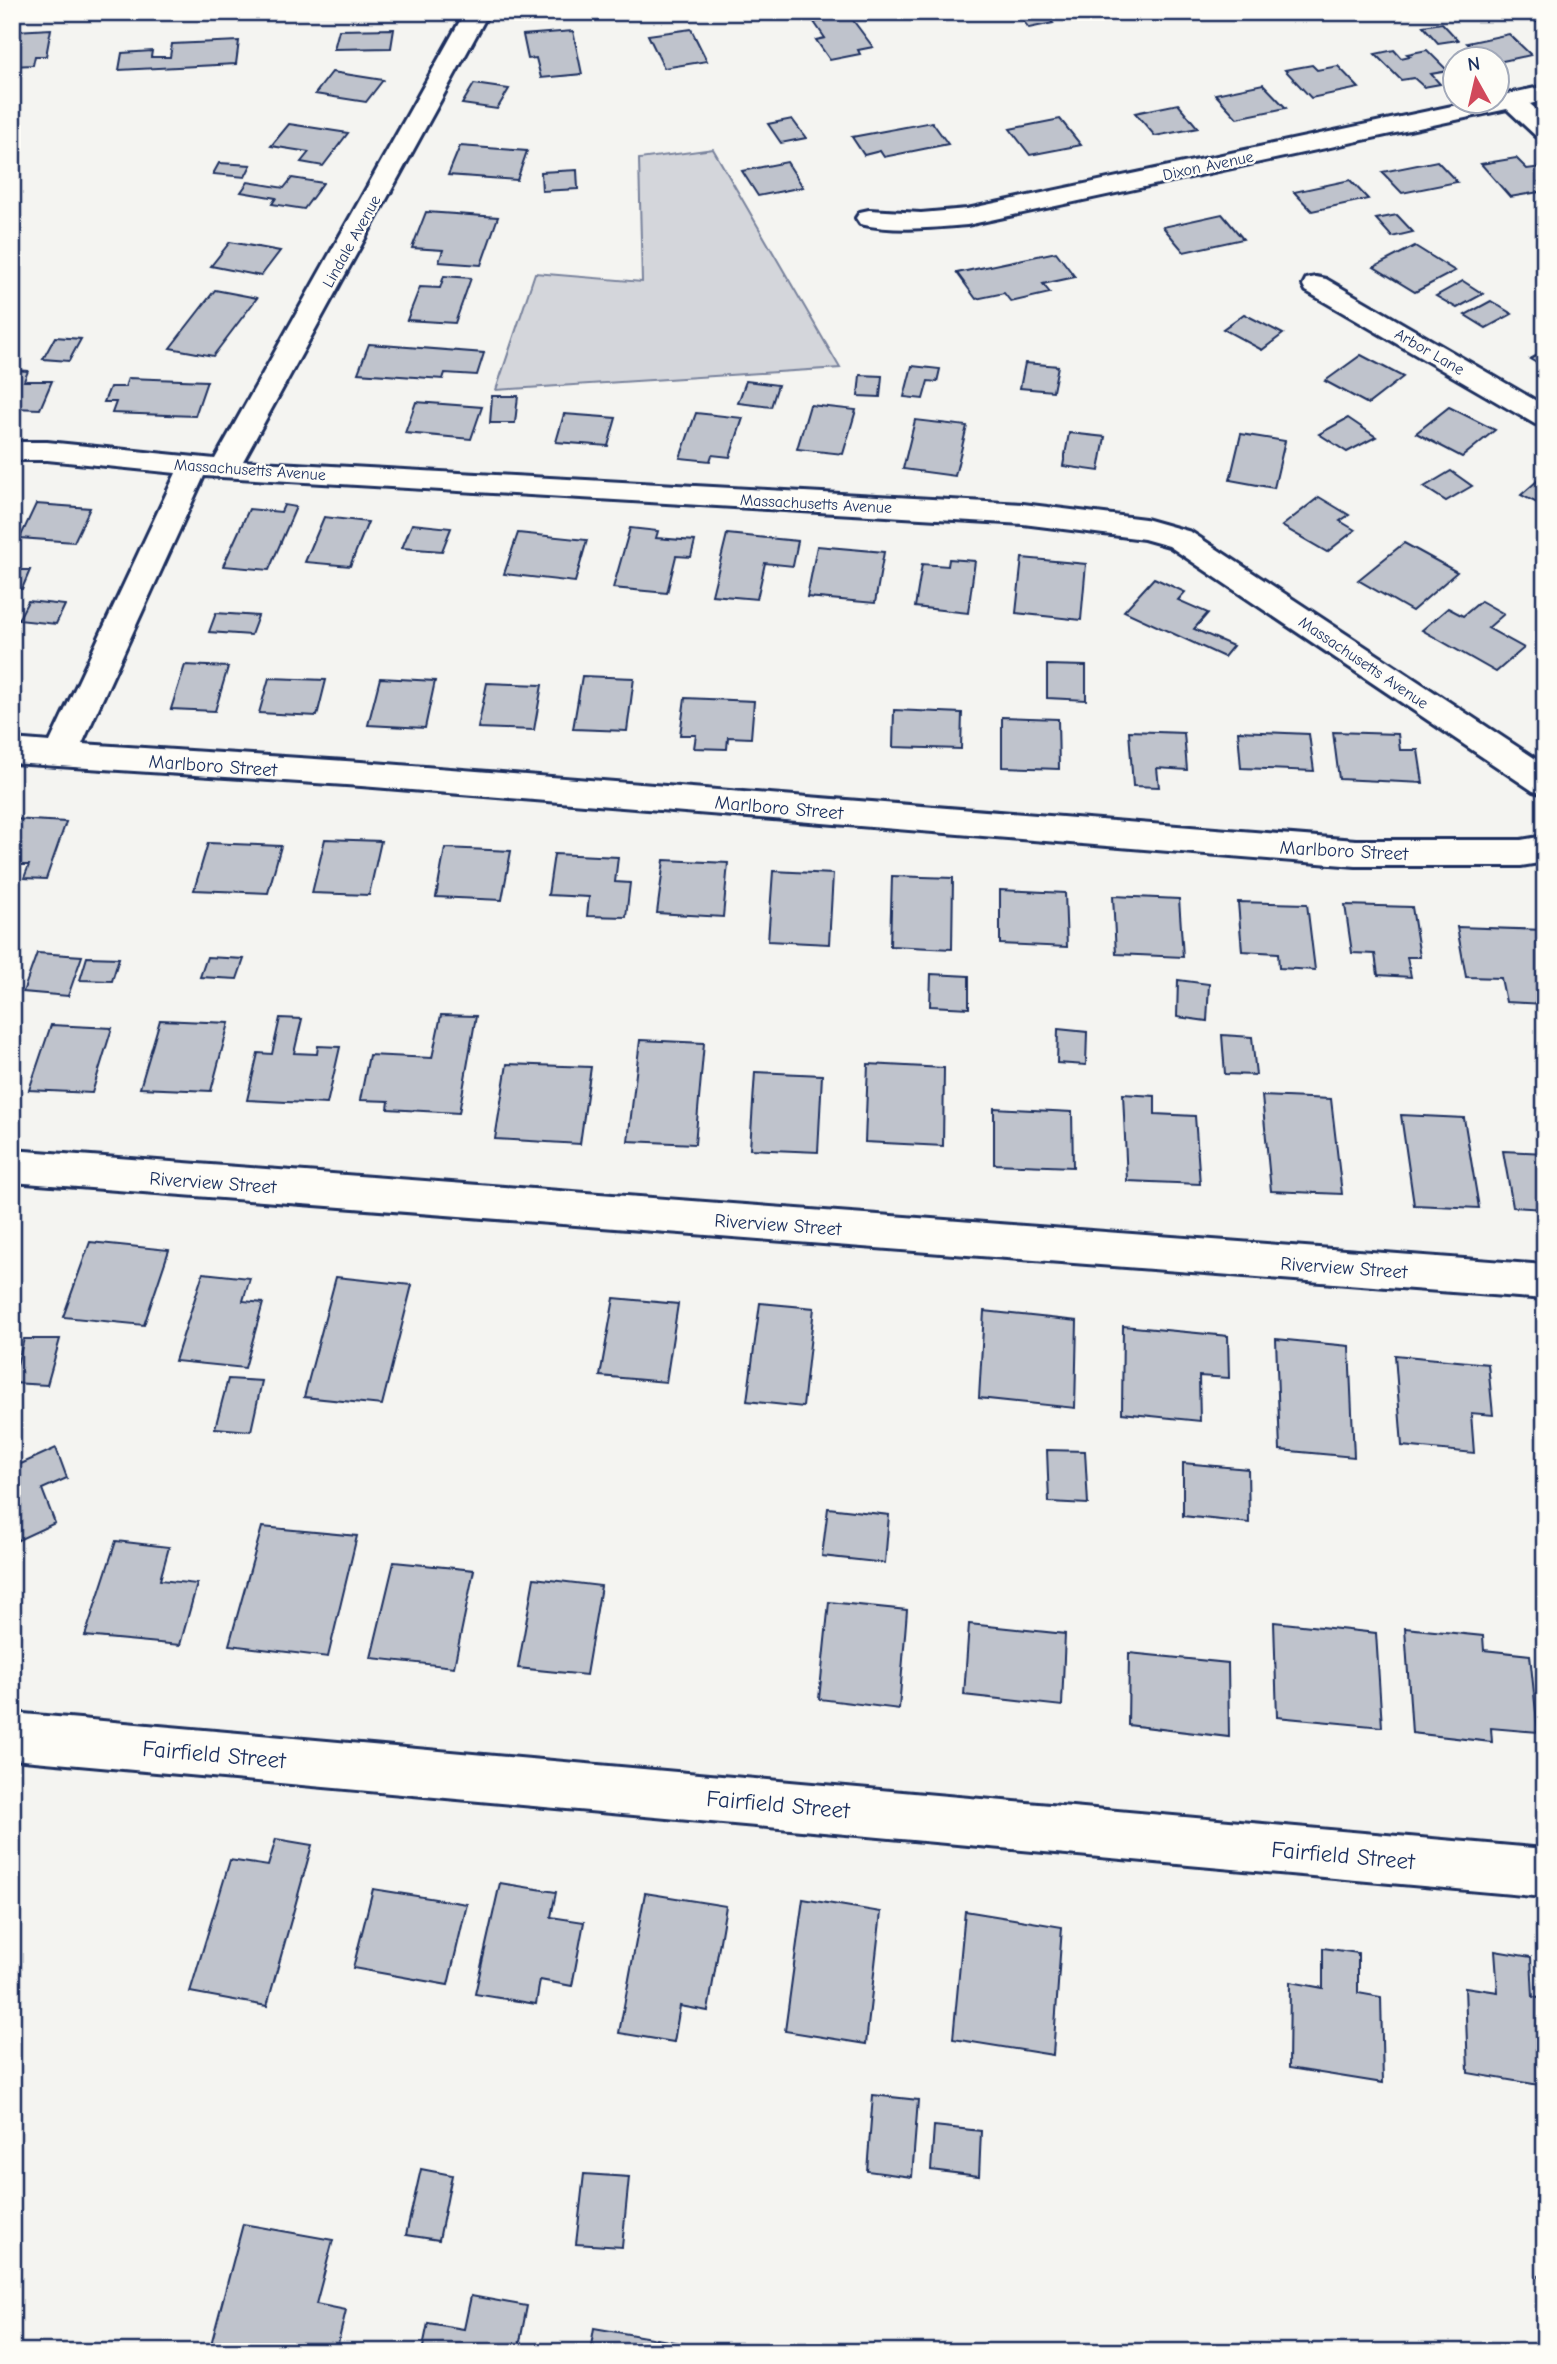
<svg xmlns="http://www.w3.org/2000/svg" width="1557" height="2364" viewBox="0 0 1557 2364" font-family="'Comic Neue',sans-serif">
<rect width="100%" height="100%" fill="#f4f4f1"/>
<filter id="ink" filterUnits="userSpaceOnUse"><feTurbulence type="fractalNoise" baseFrequency=".0143" numOctaves="2"/><feDisplacementMap in="SourceGraphic" scale="14" xChannelSelector="R" yChannelSelector="G"/><feConvolveMatrix kernelMatrix="1 2 1 2 8 2 1 2 1" color-interpolation-filters="sRGB"/></filter>
<g filter="url(#ink)">
<polygon fill="#d4d6db" stroke="#78829c" stroke-width="2" points="713,149 840,368 496,390 535,273 642,282 639,159"/>
<g fill="#bfc3cc" stroke="#1b2f5e" stroke-width="2">
<polygon points="1044,12 1053,23 1029,28 1017,13"/>
<polygon points="849,15 873,47 858,50 860,54 830,60 816,40 825,38 814,22"/>
<polygon points="1442,23 1458,40 1438,43 1423,26"/>
<polygon points="51,29 46,56 35,56 33,65 12,66 15,31"/>
<polygon points="394,29 391,48 334,49 339,30"/>
<polygon points="691,29 707,61 664,68 648,35"/>
<polygon points="573,31 582,74 541,78 536,58 528,59 523,35"/>
<polygon points="1509,34 1531,55 1498,62 1498,60 1485,60 1467,43"/>
<polygon points="239,41 236,64 119,70 122,53 152,51 151,57 170,57 172,44"/>
<polygon points="1394,50 1401,58 1410,56 1407,54 1427,50 1448,71 1431,74 1440,84 1424,87 1414,78 1401,80 1375,54"/>
<polygon points="1312,65 1317,70 1338,66 1359,88 1311,98 1285,70"/>
<polygon points="332,72 383,80 366,102 315,94"/>
<polygon points="474,84 509,89 497,109 462,104"/>
<polygon points="1263,84 1286,108 1237,118 1215,94"/>
<polygon points="1178,104 1198,128 1155,136 1135,113"/>
<polygon points="792,119 806,138 781,143 768,124"/>
<polygon points="1060,119 1081,145 1030,155 1010,129"/>
<polygon points="932,122 948,144 884,157 880,151 864,155 852,137"/>
<polygon points="289,124 348,133 323,166 301,162 309,152 271,146"/>
<polygon points="460,146 527,151 517,180 448,175"/>
<polygon points="1516,158 1527,169 1542,167 1545,169 1545,181 1539,182 1545,191 1510,197 1481,164"/>
<polygon points="1437,161 1457,182 1402,193 1382,172"/>
<polygon points="787,162 803,187 758,196 742,171"/>
<polygon points="219,163 251,165 245,177 213,174"/>
<polygon points="577,170 578,189 542,191 541,172"/>
<polygon points="292,178 323,183 304,209 272,204 276,198 241,192 248,182 284,188"/>
<polygon points="1350,180 1368,199 1312,211 1294,192"/>
<polygon points="426,212 498,217 481,265 439,262 443,250 412,248"/>
<polygon points="1222,214 1243,239 1184,252 1163,227"/>
<polygon points="1397,215 1413,232 1392,237 1376,219"/>
<polygon points="230,242 280,251 261,276 211,266"/>
<polygon points="1415,246 1455,271 1415,292 1374,267"/>
<polygon points="1056,252 1075,277 1043,284 1050,293 1011,302 1004,293 976,299 957,273"/>
<polygon points="444,276 471,278 455,323 407,320 420,287 440,288"/>
<polygon points="1463,281 1483,294 1457,308 1436,296"/>
<polygon points="215,290 257,298 213,356 170,348"/>
<polygon points="1491,301 1512,314 1486,328 1465,315"/>
<polygon points="1244,314 1283,334 1262,350 1223,329"/>
<polygon points="55,337 81,339 69,361 43,359"/>
<polygon points="369,344 484,353 477,375 445,373 443,379 358,373"/>
<polygon points="1545,351 1545,368 1530,359"/>
<polygon points="1361,355 1403,377 1368,404 1325,381"/>
<polygon points="1025,363 1058,366 1053,391 1020,388"/>
<polygon points="912,366 940,369 937,382 928,381 923,399 904,397"/>
<polygon points="12,370 28,371 24,381 52,381 40,409 12,408"/>
<polygon points="860,375 882,376 880,397 858,396"/>
<polygon points="128,378 207,381 195,416 112,413 116,402 104,402 110,387 125,387"/>
<polygon points="746,381 778,385 771,407 738,403"/>
<polygon points="492,396 518,396 515,423 490,423"/>
<polygon points="416,402 482,407 471,439 405,433"/>
<polygon points="810,405 856,410 843,454 797,449"/>
<polygon points="1449,407 1495,430 1462,457 1416,433"/>
<polygon points="696,413 743,418 730,457 712,455 710,461 680,458"/>
<polygon points="564,414 616,418 608,446 556,442"/>
<polygon points="1348,418 1376,437 1347,452 1319,434"/>
<polygon points="915,420 967,426 955,476 903,469"/>
<polygon points="1069,433 1105,437 1099,471 1063,466"/>
<polygon points="1241,434 1285,441 1274,488 1230,480"/>
<polygon points="1451,471 1472,486 1446,501 1424,487"/>
<polygon points="1545,474 1545,507 1521,495"/>
<polygon points="1319,497 1349,515 1340,521 1355,530 1327,552 1282,526"/>
<polygon points="36,504 90,508 74,542 20,538"/>
<polygon points="284,505 296,507 269,570 223,566 249,509 281,512"/>
<polygon points="324,517 368,522 350,566 305,562"/>
<polygon points="412,524 451,528 442,551 402,548"/>
<polygon points="630,528 658,531 656,538 695,541 691,557 676,556 667,593 613,588"/>
<polygon points="518,533 587,540 575,582 504,574"/>
<polygon points="727,534 798,541 793,566 765,563 757,599 712,595"/>
<polygon points="1404,543 1457,572 1412,611 1358,580"/>
<polygon points="817,546 884,552 875,603 807,597"/>
<polygon points="1022,558 1086,564 1081,620 1016,613"/>
<polygon points="949,559 975,561 968,613 915,607 922,564 948,566"/>
<polygon points="12,570 30,570 22,589 12,589"/>
<polygon points="1154,578 1185,592 1178,600 1208,613 1194,629 1233,646 1224,657 1124,611"/>
<polygon points="28,601 65,605 56,624 18,620"/>
<polygon points="1481,601 1504,614 1488,628 1524,648 1496,672 1422,630 1448,608 1463,616"/>
<polygon points="216,613 258,616 251,635 209,632"/>
<polygon points="185,665 228,667 215,711 171,709"/>
<polygon points="1047,665 1086,666 1086,700 1047,698"/>
<polygon points="582,676 634,678 627,731 573,729"/>
<polygon points="269,678 326,680 317,716 259,713"/>
<polygon points="380,678 435,681 425,728 368,725"/>
<polygon points="487,683 542,685 534,730 478,728"/>
<polygon points="685,698 754,701 751,738 728,737 727,749 694,748 696,735 680,735"/>
<polygon points="894,710 962,713 961,749 893,747"/>
<polygon points="1002,717 1058,719 1059,769 1002,767"/>
<polygon points="1129,731 1184,733 1187,770 1157,768 1159,787 1133,786"/>
<polygon points="1238,731 1309,734 1314,771 1241,768"/>
<polygon points="1333,732 1398,734 1400,750 1418,750 1423,783 1339,779"/>
<polygon points="12,819 66,822 46,879 24,878 29,865 12,865"/>
<polygon points="325,839 381,841 369,895 312,893"/>
<polygon points="208,843 281,846 268,893 194,890"/>
<polygon points="445,848 511,851 502,900 436,897"/>
<polygon points="554,854 618,857 615,882 630,883 626,917 587,916 589,897 548,895"/>
<polygon points="664,860 728,863 723,917 657,913"/>
<polygon points="773,871 833,874 829,944 768,941"/>
<polygon points="892,876 953,878 952,949 890,946"/>
<polygon points="1000,890 1065,893 1067,947 1000,944"/>
<polygon points="1113,896 1179,899 1183,957 1116,954"/>
<polygon points="1238,902 1307,904 1315,970 1279,968 1278,953 1242,951"/>
<polygon points="1345,905 1412,907 1420,957 1407,957 1411,977 1378,975 1375,954 1352,953"/>
<polygon points="1457,927 1545,930 1545,1004 1506,1002 1501,978 1466,977"/>
<polygon points="37,953 82,956 68,996 23,992"/>
<polygon points="87,957 119,958 112,981 80,980"/>
<polygon points="207,957 244,959 237,979 200,977"/>
<polygon points="931,974 969,976 969,1008 930,1006"/>
<polygon points="1178,980 1209,984 1207,1021 1177,1017"/>
<polygon points="441,1015 476,1016 459,1113 388,1109 389,1101 360,1100 369,1055 432,1058"/>
<polygon points="280,1018 302,1019 294,1053 317,1054 318,1046 340,1047 327,1104 247,1100 258,1053 272,1054"/>
<polygon points="160,1020 229,1023 211,1091 140,1088"/>
<polygon points="51,1025 112,1028 92,1093 29,1090"/>
<polygon points="1058,1029 1087,1032 1086,1065 1057,1063"/>
<polygon points="1222,1035 1252,1037 1256,1075 1225,1074"/>
<polygon points="640,1040 704,1043 695,1144 628,1141"/>
<polygon points="507,1064 591,1067 580,1144 495,1139"/>
<polygon points="868,1064 944,1068 943,1146 865,1142"/>
<polygon points="755,1072 822,1075 818,1152 750,1149"/>
<polygon points="1123,1094 1155,1096 1155,1114 1195,1116 1200,1184 1127,1181"/>
<polygon points="1262,1096 1331,1099 1342,1194 1271,1191"/>
<polygon points="994,1108 1072,1112 1073,1167 994,1164"/>
<polygon points="1401,1115 1464,1118 1479,1208 1414,1205"/>
<polygon points="1503,1151 1545,1153 1545,1209 1513,1207"/>
<polygon points="90,1242 169,1250 144,1325 63,1317"/>
<polygon points="203,1273 250,1278 243,1301 263,1303 245,1368 175,1361"/>
<polygon points="336,1277 412,1285 382,1405 304,1397"/>
<polygon points="614,1298 678,1304 666,1382 600,1376"/>
<polygon points="760,1303 814,1308 803,1407 747,1401"/>
<polygon points="984,1311 1077,1321 1075,1408 979,1398"/>
<polygon points="1123,1326 1228,1336 1229,1378 1199,1376 1200,1421 1122,1413"/>
<polygon points="24,1339 60,1339 47,1385 12,1383"/>
<polygon points="1276,1339 1349,1346 1354,1457 1280,1450"/>
<polygon points="1395,1355 1488,1364 1493,1415 1471,1413 1474,1453 1402,1446"/>
<polygon points="228,1379 262,1381 251,1431 215,1428"/>
<polygon points="56,1448 67,1478 42,1489 55,1523 12,1543 12,1468"/>
<polygon points="1047,1450 1085,1451 1088,1504 1049,1502"/>
<polygon points="1183,1463 1248,1469 1249,1523 1183,1516"/>
<polygon points="828,1508 889,1515 885,1563 822,1556"/>
<polygon points="262,1527 357,1536 328,1657 229,1645"/>
<polygon points="116,1541 169,1547 160,1580 197,1584 180,1645 85,1636"/>
<polygon points="394,1562 474,1570 454,1667 371,1658"/>
<polygon points="534,1578 601,1586 586,1675 518,1668"/>
<polygon points="829,1602 907,1610 899,1709 819,1699"/>
<polygon points="1274,1622 1376,1633 1382,1727 1277,1717"/>
<polygon points="969,1624 1065,1634 1062,1706 964,1695"/>
<polygon points="1405,1628 1483,1636 1484,1650 1530,1655 1538,1732 1491,1728 1492,1742 1412,1733"/>
<polygon points="1129,1653 1228,1663 1229,1737 1128,1725"/>
<polygon points="276,1839 312,1845 267,2006 190,1992 230,1860 268,1866"/>
<polygon points="500,1883 556,1892 551,1917 584,1922 572,1986 540,1980 536,2004 475,1994"/>
<polygon points="373,1889 467,1904 448,1985 353,1968"/>
<polygon points="645,1893 726,1906 708,2011 680,2006 674,2042 619,2033"/>
<polygon points="803,1899 881,1912 866,2044 785,2031"/>
<polygon points="965,1911 1062,1927 1053,2055 953,2039"/>
<polygon points="1323,1948 1358,1953 1358,1993 1381,1997 1383,2083 1289,2068 1290,1982 1323,1988"/>
<polygon points="1495,1951 1531,1957 1533,1997 1545,1999 1545,2086 1468,2073 1465,1987 1498,1992"/>
<polygon points="873,2095 918,2100 912,2177 867,2171"/>
<polygon points="934,2126 981,2131 979,2176 931,2170"/>
<polygon points="421,2169 452,2175 439,2240 406,2235"/>
<polygon points="584,2174 629,2177 622,2247 576,2244"/>
<polygon points="243,2224 333,2240 316,2304 346,2310 336,2352 209,2352"/>
<polygon points="1539,2275 1545,2276 1545,2351 1543,2350"/>
<polygon points="471,2296 527,2306 518,2352 422,2352 428,2323 464,2329"/>
<polygon points="594,2328 686,2344 685,2352 590,2352"/>
</g>
<g fill="none" stroke-linecap="round" stroke-linejoin="round">
<g stroke="#1b2f5e" stroke-width="6">
<g id="minor">
<polygon points="465,12 489,12 243,461 1023,504 1145,519 1191,532 1545,765 1545,794 1533,791 1169,546 1144,539 1023,524 204,476 82,744 361,762 1356,840 1521,840 1545,836 1545,862 1521,866 1356,866 361,786 12,763 12,739 50,742 176,473 47,460 12,460 12,442 47,442 215,459"/>
<polygon points="1530,12 1545,12 1545,22 1537,20"/>
<path d="M1545,86V100L1530,104L1545,117V138L1536,136L1507,109L967,225C932,228 894,232 860,224L856,218L860,212L869,210L921,213L967,209L1471,102H1498V96Z"/>
<polygon points="1316,277 1326,279 1545,406 1545,427 1535,424 1306,291 1303,285 1306,279"/>
<polygon points="12,1150 1545,1265 1545,1299 12,1182"/>
<polygon points="12,1713 1545,1849 1545,1897 12,1759"/>
</g>
</g>
<use href="#minor" fill="#fdfcf7" fill-rule="evenodd"/>
</g>
</g>
<g text-anchor="middle" stroke-width="5" stroke-linejoin="round" paint-order="stroke">
<g font-size="16" fill="#1b2f5e" stroke="#fdfcf7">
<text transform="translate(1208 165) rotate(-12)" y="6">Dixon Avenue</text>
<text transform="translate(351 241) rotate(-61)" y="6">Lindale Avenue</text>
<text transform="translate(1430 351) rotate(30)" y="6">Arbor Lane</text>
<text transform="translate(250 469) rotate(4)" y="6">Massachusetts Avenue</text>
<text transform="translate(816 503) rotate(3)" y="6">Massachusetts Avenue</text>
<text transform="translate(1364 662) rotate(34)" y="6">Massachusetts Avenue</text>
</g>
<g font-size="19" fill="#1b2f5e" stroke="#fdfcf7">
<text transform="translate(213 765) rotate(4)" y="7">Marlboro Street</text>
<text transform="translate(779 807) rotate(5)" y="7">Marlboro Street</text>
<text transform="translate(1344 850) rotate(3)" y="7">Marlboro Street</text>
<text transform="translate(213 1182) rotate(4)" y="7">Riverview Street</text>
<text transform="translate(778 1224) rotate(4)" y="7">Riverview Street</text>
<text transform="translate(1344 1267) rotate(4)" y="7">Riverview Street</text>
</g>
<g font-size="23" fill="#1b2f5e" stroke="#fdfcf7">
<text transform="translate(214 1754) rotate(5)" y="8">Fairfield Street</text>
<text transform="translate(778 1804) rotate(5)" y="8">Fairfield Street</text>
<text transform="translate(1343 1855) rotate(5)" y="8">Fairfield Street</text>
</g>
</g>
<rect width="1557" height="2364" fill="none" stroke="#fdfcf7" stroke-width="42"/>
<rect x="21" y="21" width="1515" height="2322" fill="none" stroke="#1b2f5e" stroke-width="2.5" filter="url(#ink)"/>
<g transform="translate(1476 80) rotate(352)"><circle r="33" fill="#fdfcf7" stroke="#a3aaba" stroke-width="2"/>
<path d="M0-5L12 26L0 18L-12 26Z" fill="#d1495b"/>
<text y="-10" font-size="19" font-weight="bold" text-anchor="middle" fill="#1b2f5e">N</text>
</g>
</svg>
